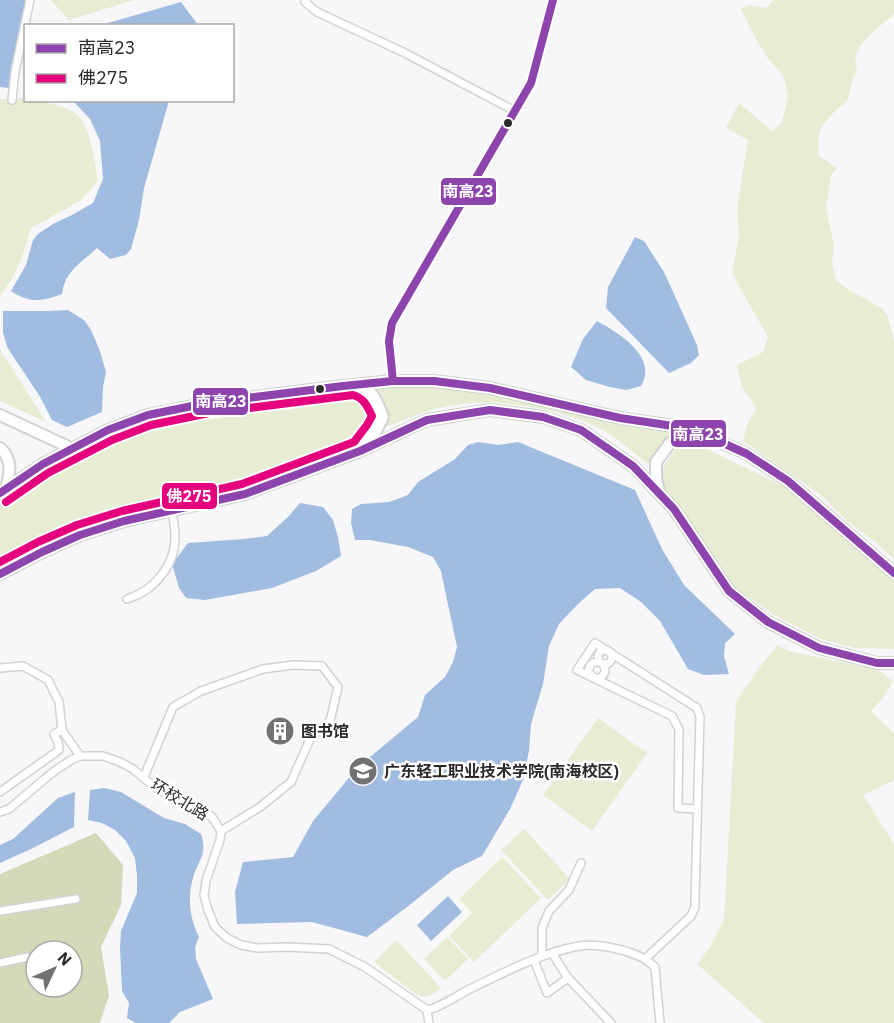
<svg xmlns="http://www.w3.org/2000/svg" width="894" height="1023" viewBox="0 0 894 1023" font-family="'IBM Plex Sans','Noto Sans SC',sans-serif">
<rect width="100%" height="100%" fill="#f7f7f9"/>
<g fill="#e6edd3">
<polygon points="51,0 134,0 69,20"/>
<path d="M773,0H894V14C879,29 848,45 857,70L853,78L847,102L836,110L822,126L818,139L819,156L837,168L831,175L826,207L834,246L832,264L836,280L846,288L881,308L888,316L894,341V559L876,543L847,521L821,495L743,441L748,422L756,410L752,401L742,387L737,365L763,352L768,337L741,290L732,272L739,237L737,210L748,140L726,128L739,103L772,131L782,122L788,96L783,75L768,59L751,30L741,9L749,5L767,8Z"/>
<path d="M25,98L26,100C39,101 70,105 79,117C91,131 95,163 98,181L80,201L31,228L22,257L14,275L0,297V99Z"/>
<polygon points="0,349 46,422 0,401"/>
<path d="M396,385L443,386L491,392L617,423L662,429L675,433L656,452L650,465C635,455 622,441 606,432C566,409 494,396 449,406C437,408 425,412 414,416C403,420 394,425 383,427C383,410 385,400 373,387L381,388Z"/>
<polygon points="345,390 360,392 367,397 372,404 376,414 374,424 365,437 345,448 246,489 98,525 32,550 0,569 0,504 117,430 155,418 225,405 286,399 316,393"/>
<polygon points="692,440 709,450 785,487 894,581 894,649 855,648 821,639 776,616 736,588 683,511 659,491 661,470 676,448"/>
<polygon points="777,645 788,651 879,670 893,682 882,699 871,711 894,733 894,780 863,795 894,844 894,1023 764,1023 697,964 710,947 724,920 736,702 753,676"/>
<polygon points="598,718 647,753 592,831 543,795"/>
<polygon points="524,829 570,879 548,900 501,850"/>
<polygon points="502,857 541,898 474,962 449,936 472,913 459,899"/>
<polygon points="447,937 468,959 445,981 424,959"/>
<path d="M396,940L441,988C433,994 428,999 417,995L374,962Z"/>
</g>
<path fill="#d2dab8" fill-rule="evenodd" d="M96,833L123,865L121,905L101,947L109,996L100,1023H0V874ZM36,951H72V987H36Z"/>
<g fill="#a0bce0">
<polygon points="0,0 26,0 27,2 9,88 0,87"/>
<polygon points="181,2 198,25 101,25"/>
<path d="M71,101H169L144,188L139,220L131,249L126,255L110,259L97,248C81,263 65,271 62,294C42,302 28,303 11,291L26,265L33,240L38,234L53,224L72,215L93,203L103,179L100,141L90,119L75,103Z"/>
<polygon points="635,237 644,241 664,272 697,345 699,355 691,363 669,373 606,308 608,287"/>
<polygon points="68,310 84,320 91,330 100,351 106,372 103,387 102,412 67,427 52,420 39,395 7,347 3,332 3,311 48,311"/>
<path d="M597,321C619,333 658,357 641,386L626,390L610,387L586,380L571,367L583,339Z"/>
<polygon points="478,442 498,445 518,442 635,490 662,549 684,585 735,634 725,643 724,656 729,674 704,675 688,669 660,621 641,602 620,588 595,589 578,604 559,624 549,646 543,684 531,724 529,751 523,780 510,809 482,856 453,870 407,907 367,937 312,922 237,924 235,892 243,862 293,857 313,821 358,767 418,717 425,695 445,677 453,662 457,647 441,571 433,557 408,547 370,540 355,540 351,523 352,509 361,504 389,502 408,495 418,482 455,459 468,445"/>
<polygon points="300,503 323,507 333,520 338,537 341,556 316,571 272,588 205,600 186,598 179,588 172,564 188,543 244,539 267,536 289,516"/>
<path d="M104,788L121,792L164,818L185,824L201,834C208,856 198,859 193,878C187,898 190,919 199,937L195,947L196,959L213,999L180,1012L169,1023H136L127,1018L129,1003L122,991L120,948L121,931L137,893V875L135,858L126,841L115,830L102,823L88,820L90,790Z"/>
<polygon points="75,792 74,827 31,849 0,863 0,845 13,839 58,798"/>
<polygon points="448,896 462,912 431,941 417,925"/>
</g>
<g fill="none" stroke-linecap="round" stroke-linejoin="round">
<g stroke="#d2d2d4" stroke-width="10">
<g id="street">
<polyline points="306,0 305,2 317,12 405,53 515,111"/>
<polyline points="12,100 15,72 30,0"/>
<polyline points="393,381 389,341 392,323 531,83 553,0"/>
<path d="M127,599C154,591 176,565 175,535C175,527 173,519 172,511"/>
<circle cx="605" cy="657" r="7"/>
<circle cx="597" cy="670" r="8"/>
<polyline points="0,668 23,666 48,680 59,702 62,730 80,756"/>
<polyline points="144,777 173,707 201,691 263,669 293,665 322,666 338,687 330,721 311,737 291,782 260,807 221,831"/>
<polyline points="0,792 59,750 58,742 54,734 62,730"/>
<polyline points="0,812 9,809 53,772 71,760 80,756 103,756 120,762 133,769 157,789 197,807 212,817 221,831 220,840 206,881 204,895 208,910 215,927 227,938 241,945 257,948 287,947 329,949 365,967 427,1010"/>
<polyline points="0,911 76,899"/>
<polyline points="542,956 542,928 549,911 569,890 581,863"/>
<polyline points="645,959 655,967 660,1023"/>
<polyline points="534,960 547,993 568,978 552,953"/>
<polyline points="0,963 27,957"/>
<polyline points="568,978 611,1023"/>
<path d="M427,1010C442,1007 454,997 468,990C503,973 540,953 579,946C599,943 628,950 645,959L691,916L695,907V898L700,717L697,708L595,643L577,670L672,716L679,729L678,808L697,809"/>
<polyline points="427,1010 429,1023"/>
</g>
</g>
<g stroke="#d2d2d4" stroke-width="14">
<g id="secondary">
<path d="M358,385C374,390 377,402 383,417L376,431L361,450"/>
<polyline points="0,415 73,449"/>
<path d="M0,448C13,459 10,474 6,489"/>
<polyline points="659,492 656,478 656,462 670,443 691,432"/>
<polyline points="0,493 43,464 108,430 148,415 207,403 343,386 393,381 434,381 490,388 620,418 673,426 712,438 747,454 788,481 894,573"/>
<polyline points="0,574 42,552 80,535 124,521 245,494 360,451 427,420 490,410 543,417 581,430 633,466 674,509 729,591 768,622 819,648 877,663 894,663"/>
</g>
</g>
<use href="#street" stroke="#fefefe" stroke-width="7"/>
<use href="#secondary" stroke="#fefefe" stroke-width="10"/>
<g stroke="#fff" stroke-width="12">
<g id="bus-1">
<polyline points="393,381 389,341 392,323 531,83 553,0"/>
<polyline points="0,493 43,464 108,430 148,415 207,403 343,386 393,381 434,381 490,388 620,418 673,426 712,438 747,454 788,481 894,573"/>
<polyline points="0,574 42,552 80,535 124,521 245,494 360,451 427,420 490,410 543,417 581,430 633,466 674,509 729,591 768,622 819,648 877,663 894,663"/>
</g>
</g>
<g stroke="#fff" stroke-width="12">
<path id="bus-2" d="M0,562L38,542L77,525L122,511L242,484L354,442L367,425L372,416C367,406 364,398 353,395L209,413L151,425L112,440L48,473L6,502"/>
</g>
<use href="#bus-1" stroke="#8e44ad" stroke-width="8"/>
<use href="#bus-2" stroke="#e5007d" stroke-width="8"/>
</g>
<defs>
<g id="building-disc" transform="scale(1.5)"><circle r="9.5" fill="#727274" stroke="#fff"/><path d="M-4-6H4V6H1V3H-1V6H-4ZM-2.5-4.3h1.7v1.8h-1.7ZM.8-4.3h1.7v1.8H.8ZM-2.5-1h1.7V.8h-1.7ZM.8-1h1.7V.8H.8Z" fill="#fff"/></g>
<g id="university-disc" transform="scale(1.5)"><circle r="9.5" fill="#727274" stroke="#fff"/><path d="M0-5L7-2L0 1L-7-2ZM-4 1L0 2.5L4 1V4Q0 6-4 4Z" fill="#fff"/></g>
</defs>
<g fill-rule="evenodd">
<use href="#building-disc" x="280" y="731"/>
<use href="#university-disc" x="363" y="771"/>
</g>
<g fill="#2b2b2d" stroke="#fff" stroke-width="2">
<circle cx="508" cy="123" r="5"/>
<circle cx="320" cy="389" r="5"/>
</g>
<g text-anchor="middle" stroke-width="5" stroke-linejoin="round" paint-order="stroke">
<g font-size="16" font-weight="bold" fill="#2b2b2d" stroke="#fff" text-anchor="start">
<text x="301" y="737">图书馆</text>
<text x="384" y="777">广东轻工职业技术学院(南海校区)</text>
</g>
<g font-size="16" fill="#2b2b2d" stroke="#fff">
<text transform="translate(180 799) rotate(31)" y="6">环校北路</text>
</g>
</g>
<g stroke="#fff" stroke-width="2">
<rect x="440" y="177" width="57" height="29" rx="6" fill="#8e44ad"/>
<rect x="192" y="387" width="57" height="29" rx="6" fill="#8e44ad"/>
<rect x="670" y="419" width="57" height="29" rx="6" fill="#8e44ad"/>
<rect x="161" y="482" width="57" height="28" rx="6" fill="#e5007d"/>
</g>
<g font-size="16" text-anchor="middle" font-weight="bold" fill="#fff">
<text x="468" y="197">南高23</text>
<text x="221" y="407">南高23</text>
<text x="698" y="440">南高23</text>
<text x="189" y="502">佛275</text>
</g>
<rect x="24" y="24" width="210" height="78" fill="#ffffff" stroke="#aaaaab" stroke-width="1.5"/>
<rect x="36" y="44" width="30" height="9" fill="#8e44ad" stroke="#aaaaab" stroke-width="1.5"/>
<text x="78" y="54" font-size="18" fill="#2b2b2d">南高23</text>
<rect x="36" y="74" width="30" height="9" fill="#e5007d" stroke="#aaaaab" stroke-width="1.5"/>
<text x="78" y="84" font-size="18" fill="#2b2b2d">佛275</text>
<g transform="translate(54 969) rotate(46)"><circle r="28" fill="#ffffff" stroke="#aaaaab" stroke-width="1.5"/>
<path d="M0-4.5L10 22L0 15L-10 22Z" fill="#727274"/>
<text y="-9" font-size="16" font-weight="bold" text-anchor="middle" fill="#2b2b2d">N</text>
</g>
</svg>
